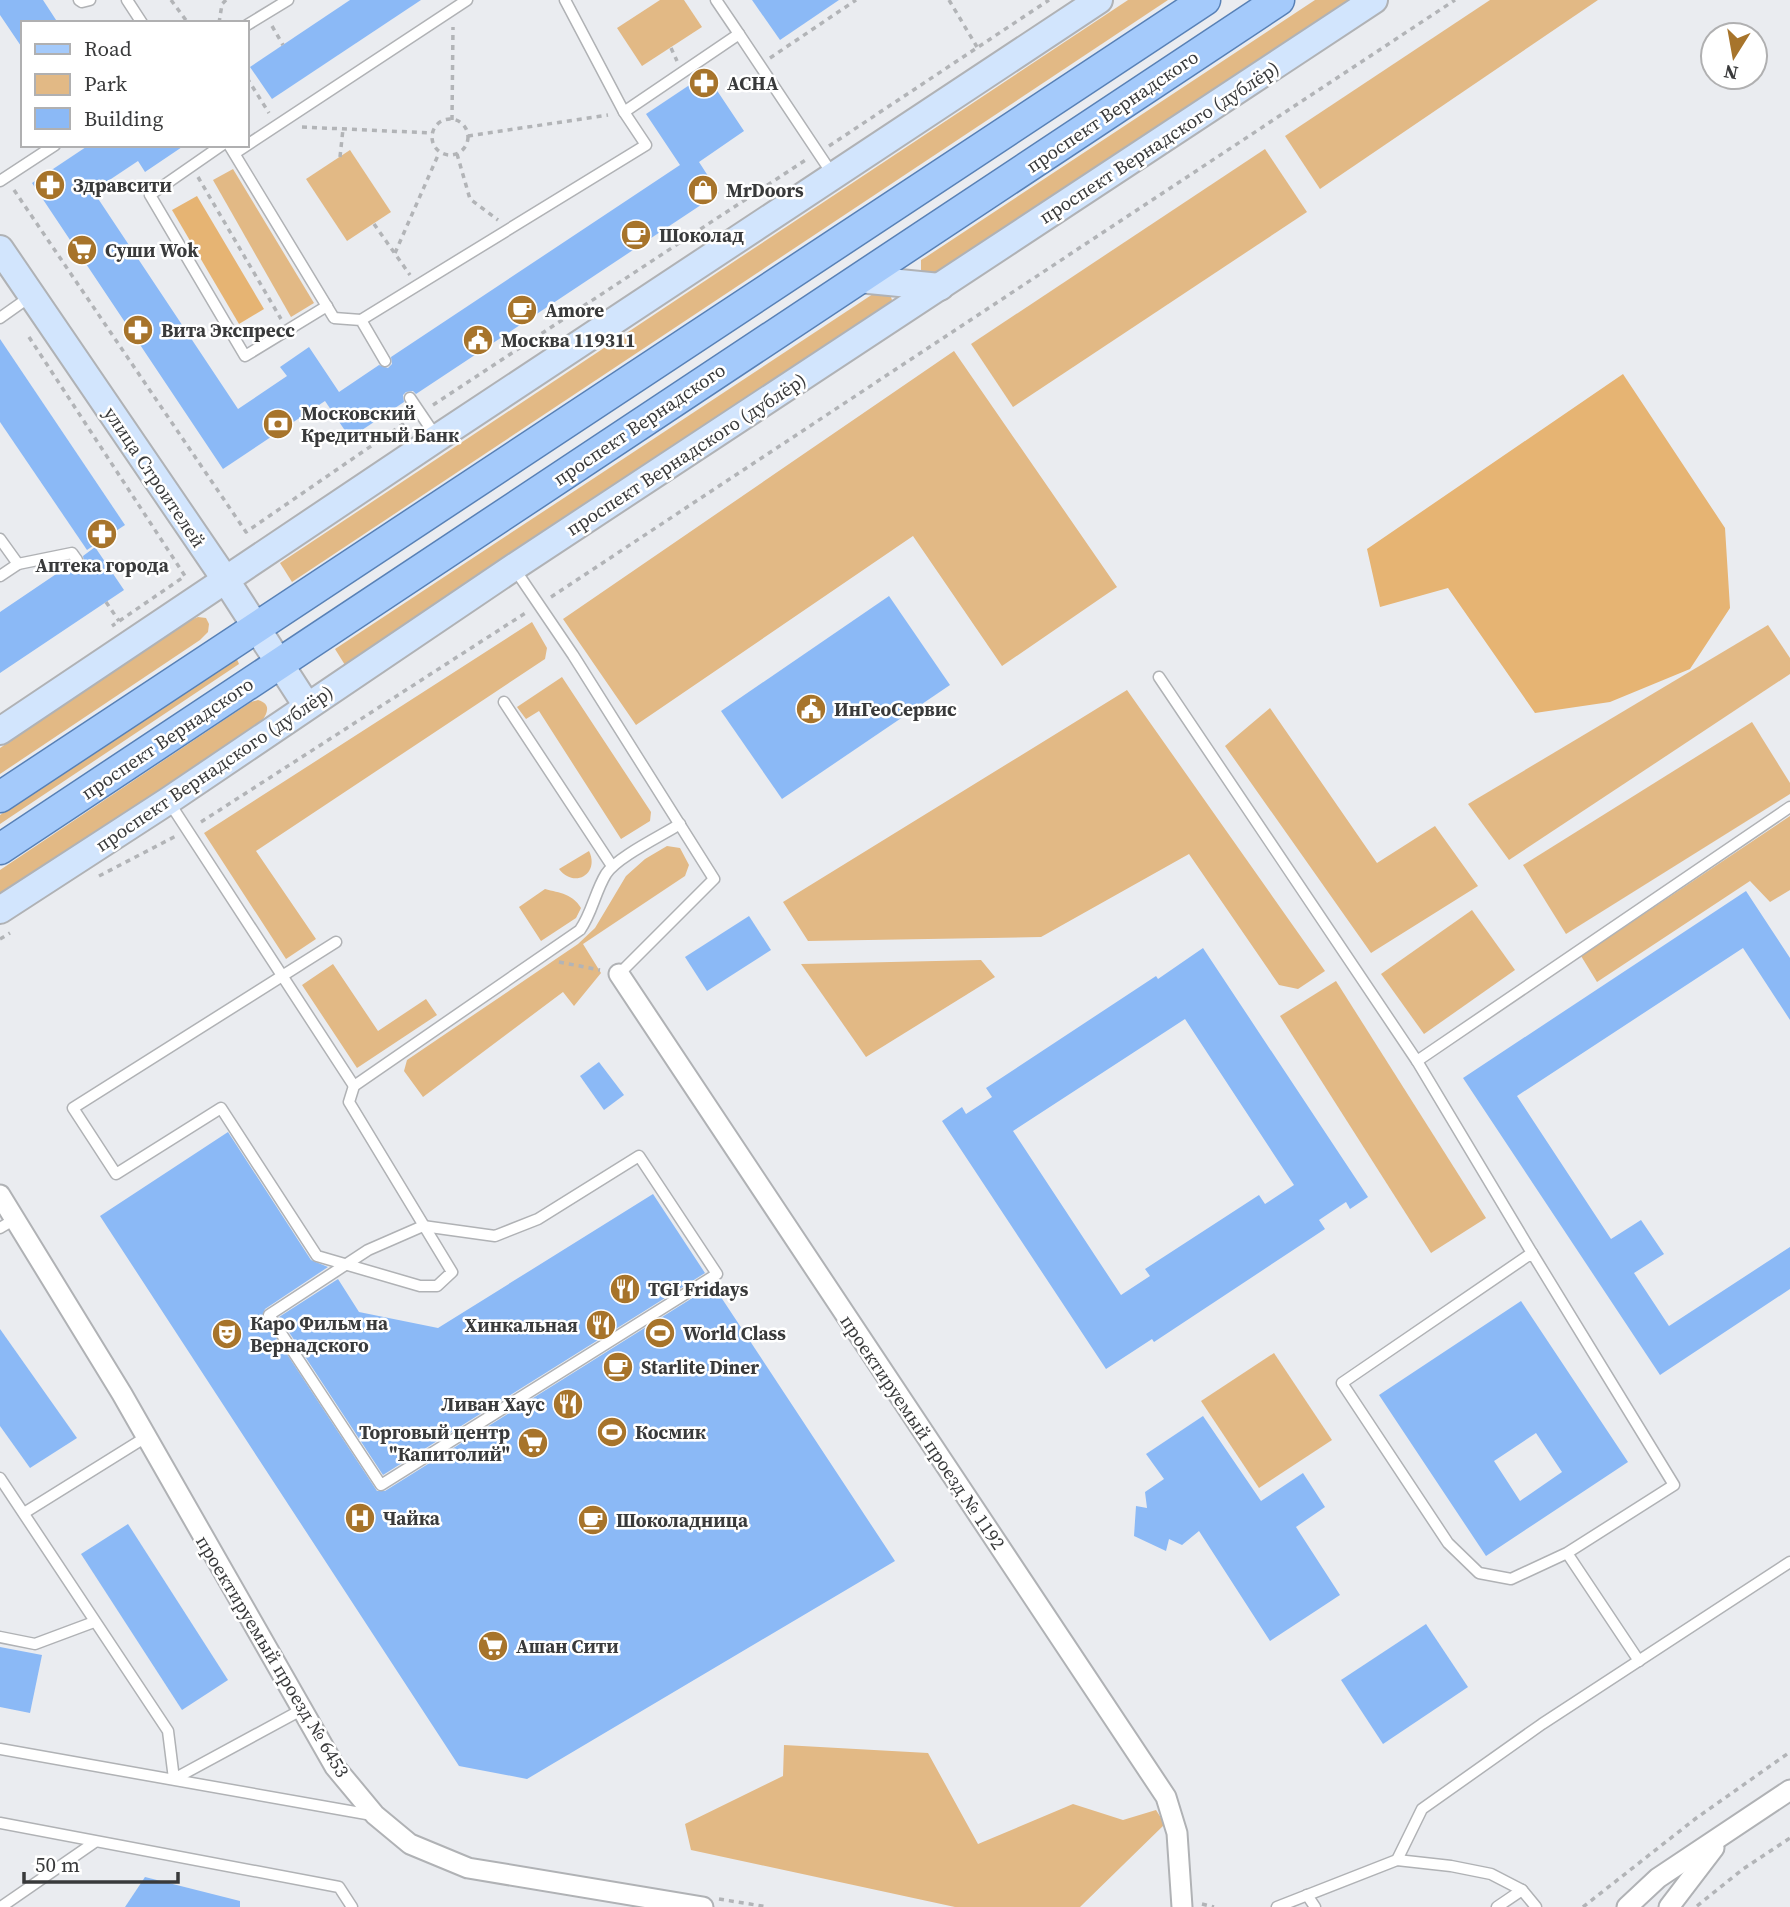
<svg xmlns="http://www.w3.org/2000/svg" width="1790" height="1907" viewBox="0 0 1790 1907" font-family="'Source Serif 4',serif">
<rect width="100%" height="100%" fill="#eaecf0"/>
<g fill="#e2b985">
<polygon points="660,0 684,0 702,27 642,66 617,28"/>
<polygon points="1128,0 1168,0 292,582 280,563"/>
<polygon points="1315,0 1349,0 936,273 925,274 921,271 921,260 926,257"/>
<polygon points="1490,0 1598,0 1320,189 1285,136"/>
<polygon points="1265,149 1307,212 1013,407 971,344"/>
<polygon points="350,150 391,212 347,241 306,179"/>
<polygon points="233,169 314,303 291,317 213,180"/>
<polygon points="876,292 890,294 892,300 887,308 345,665 335,649"/>
<polygon points="954,351 1117,587 1002,666 913,536 636,725 563,619"/>
<polygon points="198,617 206,618 209,624 208,632 200,640 0,774 0,748 191,620"/>
<polygon points="532,622 547,648 545,659 256,851 316,939 286,959 204,833"/>
<polygon points="1768,625 1790,658 1790,674 1509,860 1468,804"/>
<polygon points="236,657 239,664 0,824 0,815"/>
<polygon points="562,677 651,812 650,821 621,839 539,711 526,719 517,707"/>
<polygon points="1127,690 1325,971 1298,989 1279,985 1189,854 1041,937 808,941 783,902"/>
<path d="M258,700C271,704 268,712 262,721L0,897V870L251,702Z"/>
<polygon points="1270,708 1377,863 1435,826 1478,886 1371,953 1225,746"/>
<polygon points="1752,722 1790,783 1790,794 1566,934 1523,865"/>
<polygon points="1790,816 1790,890 1770,902 1750,881 1597,982 1581,956"/>
<polygon points="667,846 680,848 689,865 685,876 583,944 601,973 574,1006 563,992 423,1097 404,1071 407,1060 578,944 595,928 626,876 645,859"/>
<path d="M589,851C600,874 574,889 559,869Z"/>
<path d="M545,889C560,893 573,894 581,908L576,918L541,941L519,907Z"/>
<polygon points="1472,910 1515,970 1424,1034 1381,974"/>
<polygon points="981,960 995,977 866,1057 801,964"/>
<polygon points="333,964 378,1031 426,999 437,1015 357,1068 302,985"/>
<polygon points="1336,981 1486,1218 1431,1253 1280,1016"/>
<polygon points="1274,1353 1332,1440 1259,1488 1201,1401"/>
<polygon points="784,1745 928,1753 978,1844 1073,1804 1123,1820 1156,1810 1165,1824 1080,1907 955,1907 691,1850 685,1824 783,1776"/>
</g>
<g fill="#e6b473">
<polygon points="197,196 264,309 239,324 172,210"/>
<polygon points="1623,374 1725,528 1730,608 1690,669 1610,702 1535,713 1448,588 1380,607 1367,549"/>
</g>
<g fill="#8bb9f6" fill-rule="evenodd">
<polygon points="0,0 43,0 58,23 23,23 23,49 0,15"/>
<polygon points="350,0 421,0 272,99 250,67"/>
<polygon points="752,0 839,0 780,40"/>
<polygon points="706,74 744,131 699,162 719,193 416,394 413,391 406,392 403,395 404,402 350,438 325,401 223,469 32,183 89,145 185,145 145,172 138,161 93,191 238,409 287,376 280,367 309,347 339,392 379,365 388,368 392,364 391,357 680,165 646,114"/>
<polygon points="0,339 125,525 87,550 0,422"/>
<polygon points="95,547 124,590 0,673 0,612 71,564 75,567 81,566 84,562 83,556"/>
<polygon points="889,596 950,685 782,799 721,711"/>
<polygon points="1746,891 1790,958 1790,1020 1743,948 1517,1096 1611,1239 1641,1220 1664,1254 1634,1273 1669,1326 1790,1247 1790,1289 1660,1375 1463,1078"/>
<polygon points="749,916 771,950 707,991 685,957"/>
<path d="M1203,948L1368,1197L1350,1209L1346,1202L1319,1220L1325,1229L1154,1342L1152,1339L1106,1369L942,1121L962,1107L966,1114L992,1097L986,1088L1156,976L1158,979ZM1185,1019L1294,1185L1265,1204L1259,1195L1145,1269L1150,1276L1121,1295L1013,1131Z"/>
<polygon points="599,1062 624,1095 604,1110 580,1076"/>
<polygon points="228,1132 311,1260 328,1267 265,1309 262,1316 377,1491 385,1491 713,1285 895,1561 527,1779 459,1766 100,1216"/>
<polygon points="653,1194 705,1273 383,1475 279,1317 338,1279 359,1312 438,1328"/>
<path d="M1521,1301L1628,1462L1486,1556L1379,1395ZM1536,1433L1562,1472L1520,1501L1494,1461Z"/>
<polygon points="0,1329 77,1438 30,1468 0,1426"/>
<polygon points="1203,1416 1261,1501 1303,1473 1325,1507 1296,1527 1340,1595 1270,1641 1199,1531 1182,1545 1169,1539 1166,1551 1134,1536 1136,1506 1147,1508 1145,1492 1164,1479 1146,1454"/>
<polygon points="128,1524 228,1680 182,1710 81,1554"/>
<polygon points="1426,1624 1468,1687 1383,1744 1341,1680"/>
<polygon points="0,1647 42,1655 30,1713 0,1707"/>
<polygon points="145,1877 240,1901 240,1907 125,1907"/>
</g>
<g fill="none" stroke-linecap="round" stroke-linejoin="round">
<g stroke="#b0b2b5" stroke-width="13">
<g id="lane">
<polyline points="79,0 82,2 90,0"/>
<polyline points="127,0 142,23"/>
<polyline points="565,0 624,112"/>
<polyline points="716,0 739,34"/>
<polyline points="247,25 288,0"/>
<polyline points="222,145 150,195 245,356 327,306"/>
<polyline points="229,145 334,318 361,320 385,361"/>
<polyline points="235,153 467,0"/>
<polyline points="0,181 55,145"/>
<polyline points="0,318 31,296"/>
<polyline points="361,320 646,145 624,112 739,34 833,175"/>
<polyline points="410,398 435,435"/>
<polyline points="0,539 18,564 0,576"/>
<polyline points="18,564 72,553 77,560"/>
<polyline points="514,568 573,655 714,879 619,974"/>
<polyline points="1159,677 1417,1061 1790,807"/>
<polyline points="504,702 612,866"/>
<polyline points="169,802 354,1086"/>
<path d="M336,942L73,1108L116,1174L221,1108L317,1256L420,1286H437L452,1272L349,1102L354,1086L580,930C592,913 595,892 606,874C617,857 661,836 680,824"/>
<polyline points="1417,1061 1532,1253"/>
<polygon points="639,1156 717,1274 381,1485 269,1315 368,1250 423,1226 495,1236 538,1219"/>
<polyline points="0,1228 15,1219"/>
<polyline points="0,1478 168,1731 174,1779 303,1709"/>
<polyline points="24,1513 146,1437"/>
<polyline points="1567,1553 1511,1579 1479,1573 1448,1543 1342,1383 1532,1253 1674,1485 1567,1553 1639,1661"/>
<polyline points="0,1637 35,1644 94,1622"/>
<polyline points="0,1749 372,1815"/>
<polyline points="0,1823 339,1887 352,1907"/>
<polyline points="1397,1860 1422,1809 1542,1724 1790,1562"/>
<polyline points="1307,1895 1315,1907"/>
<polyline points="1,1907 95,1842"/>
<polyline points="1277,1907 1397,1860 1451,1866 1491,1874 1522,1890 1536,1907"/>
<polyline points="1497,1907 1522,1890"/>
</g>
</g>
<g stroke="#b0b2b5" stroke-width="23">
<g id="street">
<polyline points="619,974 1166,1797 1177,1833 1182,1907"/>
<polyline points="0,1195 122,1394 335,1767 375,1815 410,1844 468,1868 703,1907"/>
<polyline points="1627,1907 1658,1878 1790,1790"/>
<polyline points="1669,1907 1714,1848"/>
</g>
</g>
<g stroke="#b0b2b5" stroke-width="30">
<g id="secondary">
<polyline points="0,249 225,579 307,706"/>
<polyline points="859,279 940,287"/>
<polyline points="0,731 437,438 1099,0"/>
<polyline points="0,910 168,801 514,567 1374,0"/>
</g>
</g>
<g stroke="#5881b6" stroke-width="33">
<g id="primary">
<polyline points="0,797 1205,0"/>
<polyline points="0,849 1279,0"/>
</g>
</g>
<g stroke="#b2b4b7" stroke-width="3.5" stroke-dasharray="5 5" stroke-linecap="butt">
<polyline points="171,0 188,23"/>
<polyline points="949,0 977,47"/>
<polyline points="219,23 222,4 226,0"/>
<polyline points="272,26 283,45"/>
<polyline points="671,48 677,61"/>
<polyline points="770,58 856,0"/>
<polyline points="247,78 269,113"/>
<circle cx="450" cy="137" r="18"/>
<polyline points="452,120 453,27"/>
<polyline points="302,127 432,133"/>
<polyline points="468,136 608,115"/>
<polyline points="829,146 1049,0"/>
<polyline points="457,154 470,199 498,220"/>
<polyline points="340,157 343,129"/>
<polyline points="198,177 281,319"/>
<polyline points="14,190 246,532 409,420"/>
<polyline points="374,224 410,275"/>
<polyline points="395,253 439,153"/>
<polyline points="29,337 185,576 112,626"/>
<polyline points="433,405 807,159"/>
<polyline points="551,597 1455,0"/>
<polyline points="106,602 119,621"/>
<polyline points="201,822 527,612"/>
<polyline points="99,876 176,836"/>
<polyline points="0,939 10,933"/>
<polyline points="559,962 600,970"/>
<polyline points="719,1899 768,1907"/>
<polyline points="1202,1904 1214,1907"/>
<polyline points="1697,1906 1743,1869 1790,1838"/>
<polyline points="1583,1907 1695,1819 1790,1752"/>
</g>
<use href="#lane" stroke="#fff" stroke-width="10"/>
<use href="#street" stroke="#fff" stroke-width="19"/>
<use href="#secondary" stroke="#d2e5fd" stroke-width="26"/>
<use href="#primary" stroke="#a4cafb" stroke-width="30"/>
</g>
<defs>
<g id="pharmacy-disc" transform="scale(1.575)"><circle r="9.5" fill="#a7742b" stroke="#fff"/><path d="M-2-6h4v4h4v4h-4v4h-4v-4h-4v-4h4Z" fill="#fff"/></g>
<g id="shop-disc" transform="scale(1.575)"><circle r="9.5" fill="#a7742b" stroke="#fff"/><path d="M-5-2.5h2.3a2.7 3.5 0 0 1 5.4 0H5L5.5 6h-11ZM-1.5-2.5h3a1.5 2.3 0 0 0-3 0Z" fill="#fff"/></g>
<g id="cafe-disc" transform="scale(1.575)"><circle r="9.5" fill="#a7742b" stroke="#fff"/><path d="M-5.5-4.5H6V0H3Q3 3.5 0 3.5H-2.5Q-5.5 3.5-5.5 0ZM3-3.2v2h1.7v-2ZM-6 4.5H4V6H-6Z" fill="#fff"/></g>
<g id="supermarket-disc" transform="scale(1.575)"><circle r="9.5" fill="#a7742b" stroke="#fff"/><path d="M-6-5.5h2.5l.6 2H6L4.5 2H-2.5L-4.4-4H-6ZM-1.5 3.2a1.3 1.3 0 1 0 .1 0ZM3 3.2a1.3 1.3 0 1 0 .1 0Z" fill="#fff"/></g>
<g id="civic-disc" transform="scale(1.575)"><circle r="9.5" fill="#a7742b" stroke="#fff"/><path d="M-.6-6.5H3V-4.5H.6V-3L4-1V1h2V6H-6V1h2V-1L-.6-3ZM-1.2 2.5V6h2.4V2.5Z" fill="#fff"/></g>
<g id="bank-disc" transform="scale(1.575)"><circle r="9.5" fill="#a7742b" stroke="#fff"/><path d="M-6-4H6V4H-6ZM0-2.3a2.3 2.3 0 1 0 0 4.6a2.3 2.3 0 1 0 0-4.6Z" fill="#fff"/></g>
<g id="restaurant-disc" transform="scale(1.575)"><circle r="9.5" fill="#a7742b" stroke="#fff"/><path d="M-5-6h1v4h1v-4h1v4h1v-4h1v5L-1.5 .5V6h-2V.5L-5-1ZM5-6V6H3V1.5H1.5Q1.5-4 5-6Z" fill="#fff"/></g>
<g id="stadium-disc" transform="scale(1.575)"><circle r="9.5" fill="#a7742b" stroke="#fff"/><path d="M0-5a6.5 5 0 1 0 0 10a6.5 5 0 1 0 0-10ZM-3.5-1.8h7v3.6h-7Z" fill="#fff"/></g>
<g id="theatre-disc" transform="scale(1.575)"><circle r="9.5" fill="#a7742b" stroke="#fff"/><path d="M-5-5.5Q0-4 5-5.5V0Q5 5 0 6Q-5 5-5 0ZM-3.3-2.5H-1v1.5H-3.3ZM1-2.5H3.3v1.5H1ZM-2.8 1Q0 5.5 2.8 1Z" fill="#fff"/></g>
<g id="hospital-disc" transform="scale(1.575)"><circle r="9.5" fill="#a7742b" stroke="#fff"/><path d="M-5-5h3v3.5h4V-5h3V5h-3V1.5h-4V5h-3Z" fill="#fff"/></g>
</defs>
<g fill-rule="evenodd">
<use href="#pharmacy-disc" x="704" y="83"/>
<use href="#pharmacy-disc" x="50" y="185"/>
<use href="#shop-disc" x="703" y="190"/>
<use href="#cafe-disc" x="636" y="235"/>
<use href="#supermarket-disc" x="82" y="250"/>
<use href="#cafe-disc" x="522" y="310"/>
<use href="#pharmacy-disc" x="138" y="330"/>
<use href="#civic-disc" x="478" y="340"/>
<use href="#bank-disc" x="278" y="424"/>
<use href="#pharmacy-disc" x="102" y="534"/>
<use href="#civic-disc" x="811" y="709"/>
<use href="#restaurant-disc" x="625" y="1289"/>
<use href="#restaurant-disc" x="601" y="1325"/>
<use href="#stadium-disc" x="660" y="1333"/>
<use href="#theatre-disc" x="227" y="1334"/>
<use href="#cafe-disc" x="618" y="1367"/>
<use href="#restaurant-disc" x="568" y="1404"/>
<use href="#stadium-disc" x="612" y="1432"/>
<use href="#supermarket-disc" x="533" y="1443"/>
<use href="#hospital-disc" x="360" y="1518"/>
<use href="#cafe-disc" x="593" y="1520"/>
<use href="#supermarket-disc" x="493" y="1646"/>
</g>
<g text-anchor="middle" stroke-width="5" stroke-linejoin="round" paint-order="stroke">
<g font-size="19" font-weight="bold" fill="#393a3b" stroke="#fff" text-anchor="start">
<text x="727" y="90">ACHA</text>
<text x="73" y="192">Здравсити</text>
<text x="726" y="197">MrDoors</text>
<text x="659" y="242">Шоколад</text>
<text x="105" y="257">Суши Wok</text>
<text x="545" y="317">Amore</text>
<text x="161" y="337">Вита Экспресс</text>
<text x="501" y="347">Москва 119311</text>
<text x="301" y="420">Московский<tspan x="301" dy="22">Кредитный Банк</tspan></text>
<text x="102" y="572" text-anchor="middle">Аптека города</text>
<text x="834" y="716">ИнГеоСервис</text>
<text x="648" y="1296">TGI Fridays</text>
<text x="250" y="1330">Каро Фильм на<tspan x="250" dy="22">Вернадского</tspan></text>
<text x="578" y="1332" text-anchor="end">Хинкальная</text>
<text x="683" y="1340">World Class</text>
<text x="641" y="1374">Starlite Diner</text>
<text x="545" y="1411" text-anchor="end">Ливан Хаус</text>
<text x="510" y="1439" text-anchor="end">Торговый центр<tspan x="510" dy="22">"Капитолий"</tspan></text>
<text x="635" y="1439">Космик</text>
<text x="383" y="1525">Чайка</text>
<text x="616" y="1527">Шоколадница</text>
<text x="516" y="1653">Ашан Сити</text>
</g>
<g font-size="19" fill="#393a3b" stroke="#fff">
<text transform="translate(1112 111) rotate(-34)" y="7">проспект Вернадского</text>
<text transform="translate(1159 142) rotate(-33)" y="7">проспект Вернадского (дублёр)</text>
<text transform="translate(639 424) rotate(-34)" y="7">проспект Вернадского</text>
<text transform="translate(686 454) rotate(-33)" y="7">проспект Вернадского (дублёр)</text>
<text transform="translate(155 477) rotate(56)" y="7">улица Строителей</text>
<text transform="translate(167 738) rotate(-34)" y="7">проспект Вернадского</text>
<text transform="translate(214 768) rotate(-34)" y="7">проспект Вернадского (дублёр)</text>
<text transform="translate(923 1432) rotate(56)" y="7">проектируемый проезд № 1192</text>
<text transform="translate(273 1656) rotate(59)" y="7">проектируемый проезд № 6453</text>
</g>
</g>
<rect x="21" y="21" width="228" height="126" fill="#ffffff" stroke="#b0b0b1" stroke-width="2"/>
<rect x="35" y="44" width="35" height="10" fill="#a4cafb" stroke="#b0b0b1" stroke-width="2"/>
<text x="84" y="56" font-size="21" fill="#393a3b">Road</text>
<rect x="35" y="74" width="35" height="21" fill="#e2b985" stroke="#b0b0b1" stroke-width="2"/>
<text x="84" y="91" font-size="21" fill="#393a3b">Park</text>
<rect x="35" y="108" width="35" height="21" fill="#8bb9f6" stroke="#b0b0b1" stroke-width="2"/>
<text x="84" y="126" font-size="21" fill="#393a3b">Building</text>
<g transform="translate(1734 56) rotate(191)"><circle r="33" fill="#ffffff" stroke="#b0b0b1" stroke-width="2"/>
<path d="M0-5L12 26L0 18L-12 26Z" fill="#a7742b"/>
<text y="-10" font-size="19" font-weight="bold" text-anchor="middle" fill="#393a3b">N</text>
</g>
<path d="M24 1872v10h154v-10" fill="none" stroke="#393a3b" stroke-width="3.5"/>
<text x="35" y="1872" font-size="21" fill="#393a3b" stroke="#ffffff" stroke-width="5" paint-order="stroke">50 m</text>
</svg>
